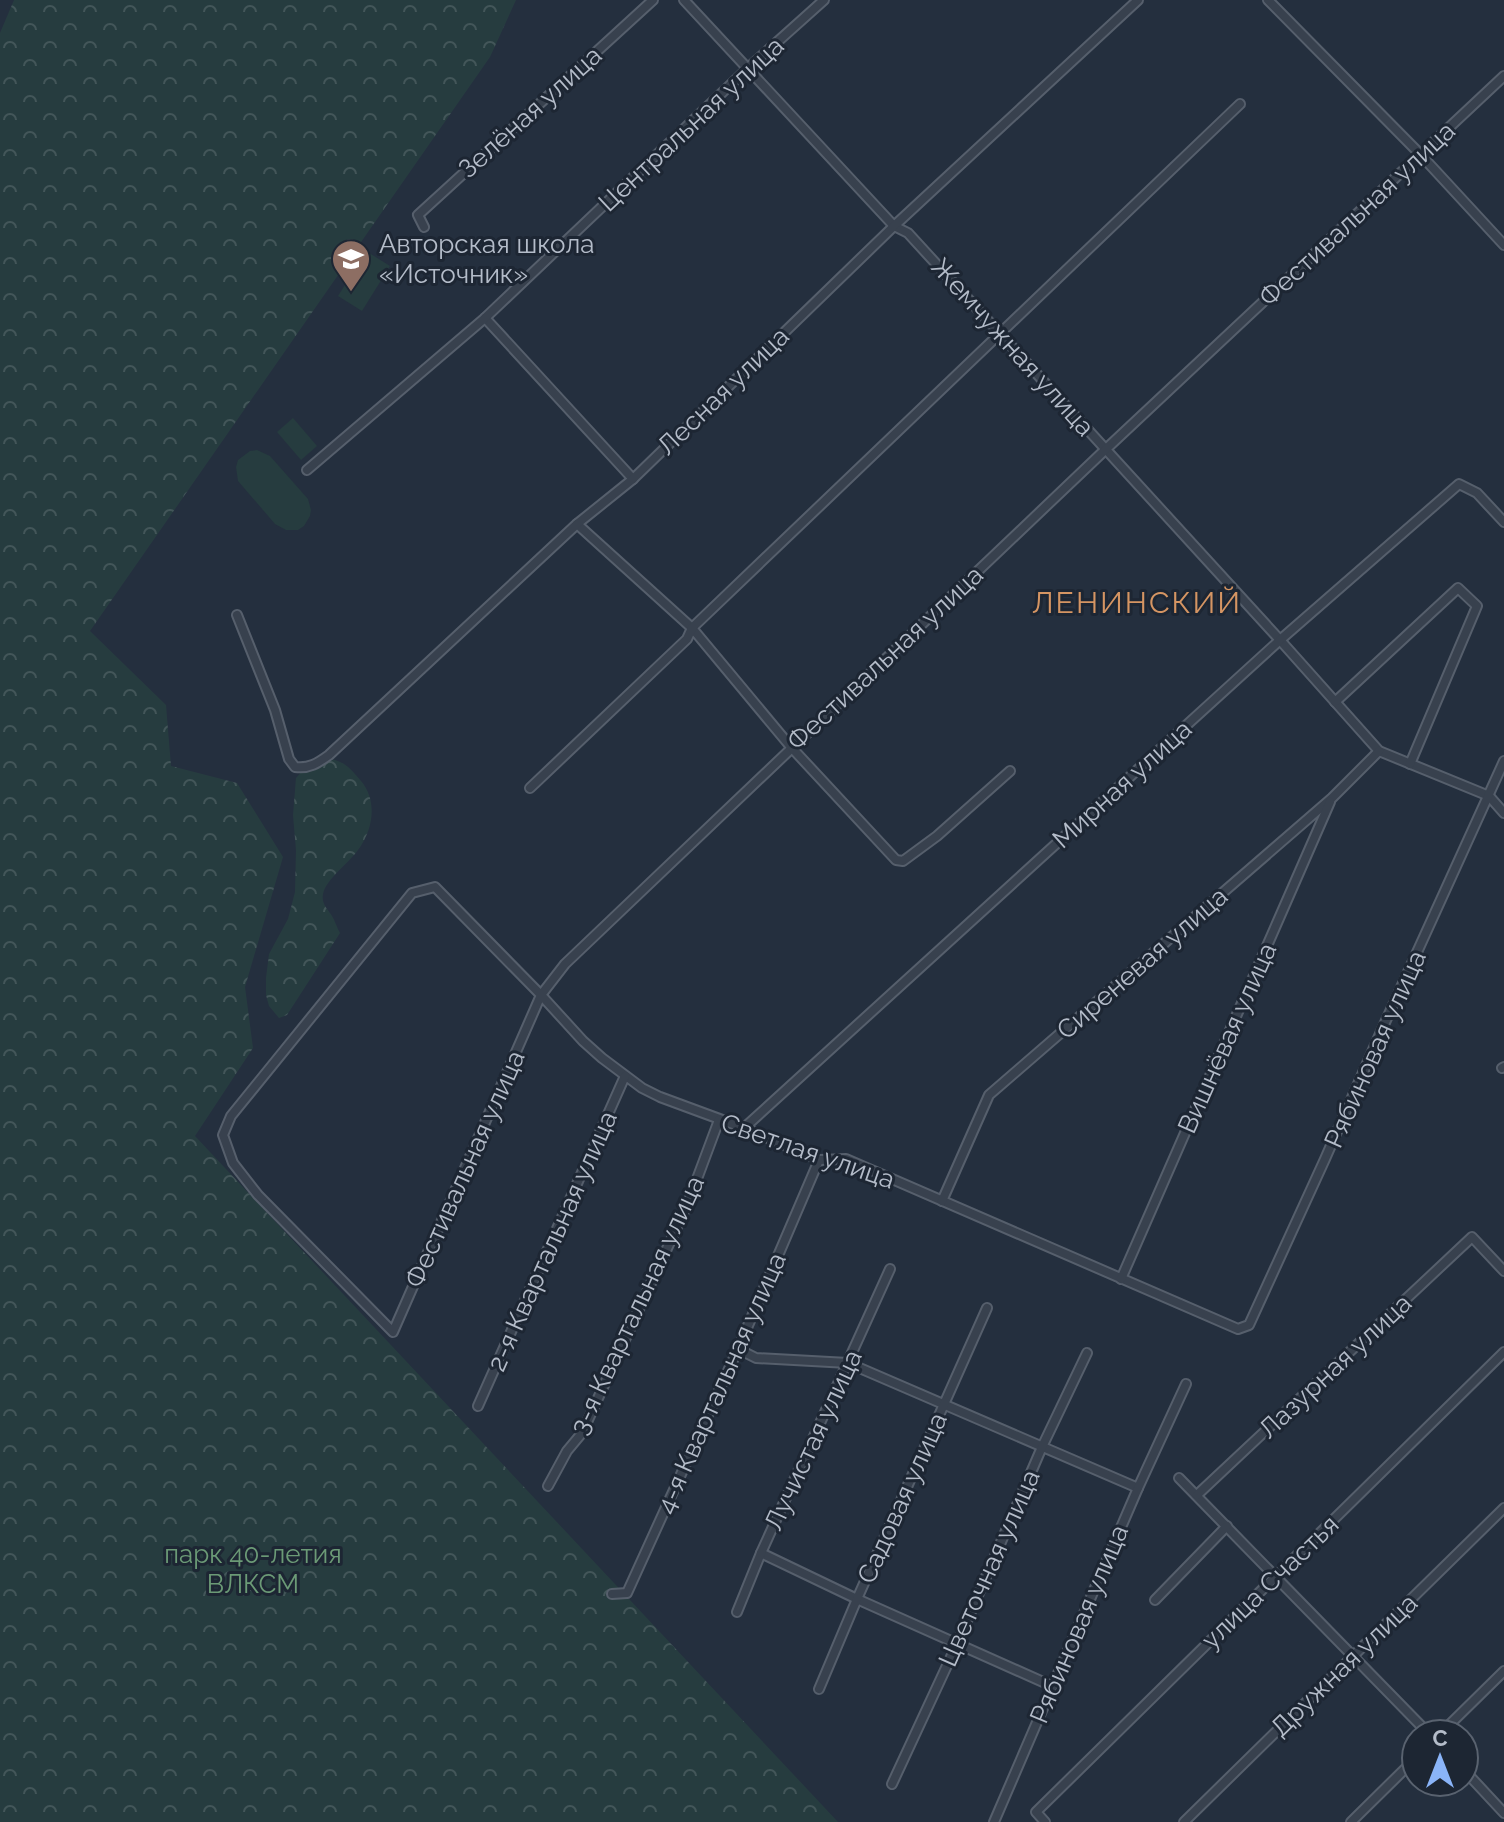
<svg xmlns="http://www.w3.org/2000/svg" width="1504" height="1822" viewBox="0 0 1504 1822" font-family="Raleway,sans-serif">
<defs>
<pattern id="forest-crowns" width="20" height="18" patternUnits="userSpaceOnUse" patternTransform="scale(2)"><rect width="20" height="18" fill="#263c3f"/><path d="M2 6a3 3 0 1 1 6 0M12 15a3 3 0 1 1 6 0" fill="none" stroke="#435659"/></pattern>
</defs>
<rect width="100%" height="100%" fill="#242f3e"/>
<g fill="url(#forest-crowns)">
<polygon points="14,0 516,0 490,57 90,631 166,705 171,766 237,783 283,857 245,987 253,1048 195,1136 838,1822 0,1822 0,33"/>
<path d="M326,759C343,759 351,769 361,781C378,801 373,830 358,850C349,863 326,879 323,894C321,904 328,909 332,916C335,921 337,928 340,933L287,1015L279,1018L269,1006L266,995V978L269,954L288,919L295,892L296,850L293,815L296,778L306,767Z"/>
</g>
<g fill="#263c3f">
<polygon points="366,251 390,266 362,311 338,296"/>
<polygon points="293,418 317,446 301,460 277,432"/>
<polygon points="257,450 270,456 308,499 311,510 310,516 304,526 298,530 286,530 275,524 238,481 236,467 238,460 250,451"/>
</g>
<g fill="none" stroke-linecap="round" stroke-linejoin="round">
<g stroke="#565f6c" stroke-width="12">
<g id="minor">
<polyline points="684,0 894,226 908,233 1280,640 1379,751 1489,796 1504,813"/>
<polyline points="1268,0 1420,154 1504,245"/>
<polyline points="1504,76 1106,449 565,964 541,995 393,1332 258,1195 233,1163 223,1135 231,1116 412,893 435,887 541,995 583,1041 602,1058 642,1088 660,1097 744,1128 819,1160 846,1159 1238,1329 1249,1325 1325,1159 1383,1027 1504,761"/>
<polyline points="424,227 418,215 653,0"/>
<polyline points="485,318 633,479"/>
<polyline points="307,470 485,318 747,69 824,0"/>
<polyline points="577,524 692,628 791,747 896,860 903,861 937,836 1010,771"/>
<path d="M237,615L275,710L289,759L295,767C309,769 318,763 329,755L577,524L633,479L894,226L1138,0"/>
<polyline points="1335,702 1458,588 1477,606 1410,764"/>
<path d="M530,788L687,639L692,628C874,452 1058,279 1240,104"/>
<polyline points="1502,1068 1504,1067"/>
<polyline points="744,1128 1280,640 1459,484 1477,493 1504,522"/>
<polyline points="942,1201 989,1095 1332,798 1379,751"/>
<polyline points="1121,1279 1330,802"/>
<polyline points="738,1349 756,1358 848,1363 1138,1488"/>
<polyline points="478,1406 625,1076"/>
<polyline points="1179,1478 1429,1734"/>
<polyline points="548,1486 567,1451 582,1433 688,1203 719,1120"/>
<polyline points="1197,1495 1472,1237 1504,1271"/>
<polyline points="761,1553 857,1599 1052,1686"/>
<polyline points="612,1594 627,1593 738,1349 819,1160"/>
<polyline points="1155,1600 1227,1526"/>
<polyline points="737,1612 761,1553 890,1269"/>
<polyline points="819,1689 857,1599 987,1308"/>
<polyline points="1440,1734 1504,1671"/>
<polyline points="1464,1770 1504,1813"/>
<polyline points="892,1784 957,1644 1042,1447 1087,1353"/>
<polyline points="994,1822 1138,1488 1186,1384"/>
<polyline points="1045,1822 1036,1812 1504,1352"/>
<polyline points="1184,1822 1504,1508"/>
<polyline points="1351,1822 1416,1758"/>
</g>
</g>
<use href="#minor" stroke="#38414e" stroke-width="8"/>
</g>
<defs>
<g id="school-pin" transform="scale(2)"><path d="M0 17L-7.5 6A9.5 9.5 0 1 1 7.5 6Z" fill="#8d6e63" stroke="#1d2633"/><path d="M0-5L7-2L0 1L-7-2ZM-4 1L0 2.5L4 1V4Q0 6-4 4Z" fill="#fff"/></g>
</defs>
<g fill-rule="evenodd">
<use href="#school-pin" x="351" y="259"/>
</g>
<g text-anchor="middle" stroke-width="6" stroke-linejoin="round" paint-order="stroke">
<g font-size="26" fill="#b4bcc9" stroke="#1d2633">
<text transform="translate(530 112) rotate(-42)" y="9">Зелёная улица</text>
<text transform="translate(691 124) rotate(-43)" y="9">Центральная улица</text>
<text transform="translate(1357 214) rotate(-43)" y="9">Фестивальная улица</text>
<text transform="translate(1013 347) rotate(48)" y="9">Жемчужная улица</text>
<text transform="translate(723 391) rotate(-44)" y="9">Лесная улица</text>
<text transform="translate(885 658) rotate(-43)" y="9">Фестивальная улица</text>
<text transform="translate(1122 784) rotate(-42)" y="9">Мирная улица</text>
<text transform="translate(1142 963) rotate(-41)" y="9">Сиреневая улица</text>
<text transform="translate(1227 1038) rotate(-66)" y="9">Вишнёвая улица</text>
<text transform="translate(1375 1049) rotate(-66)" y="9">Рябиновая улица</text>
<text transform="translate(808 1151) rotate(19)" y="9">Светлая улица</text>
<text transform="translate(465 1169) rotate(-66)" y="9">Фестивальная улица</text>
<text transform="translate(552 1241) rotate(-66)" y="9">2-я Квартальная улица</text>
<text transform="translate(637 1305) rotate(-65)" y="9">3-я Квартальная улица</text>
<text transform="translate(1335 1366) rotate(-43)" y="9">Лазурная улица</text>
<text transform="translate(721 1383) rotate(-66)" y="9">4-я Квартальная улица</text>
<text transform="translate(813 1440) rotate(-65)" y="9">Лучистая улица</text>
<text transform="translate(902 1498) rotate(-66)" y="9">Садовая улица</text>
<text transform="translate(989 1568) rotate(-66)" y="9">Цветочная улица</text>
<text transform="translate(1270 1582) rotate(-44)" y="9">улица Счастья</text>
<text transform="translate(1079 1624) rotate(-67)" y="9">Рябиновая улица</text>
<text transform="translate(1344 1665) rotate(-44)" y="9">Дружная улица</text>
</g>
<g font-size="26" fill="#b4bcc9" stroke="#1d2633" text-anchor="start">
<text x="379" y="253">Авторская школа<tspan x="379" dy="30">«Источник»</tspan></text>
</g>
<g font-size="26" fill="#6b9a76" stroke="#1d2633">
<text x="253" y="1563">парк 40-летия<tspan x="253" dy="30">ВЛКСМ</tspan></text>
</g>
<g font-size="30" letter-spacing="2" fill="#d59563" stroke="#1d2633">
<text x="1137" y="613">ЛЕНИНСКИЙ</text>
</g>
</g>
<g transform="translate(1440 1758)"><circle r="38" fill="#1d2633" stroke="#59626f" stroke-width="2"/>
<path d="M0-6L14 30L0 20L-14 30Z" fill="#8ab4f8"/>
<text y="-12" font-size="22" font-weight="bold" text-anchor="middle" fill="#b4bcc9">С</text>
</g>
</svg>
